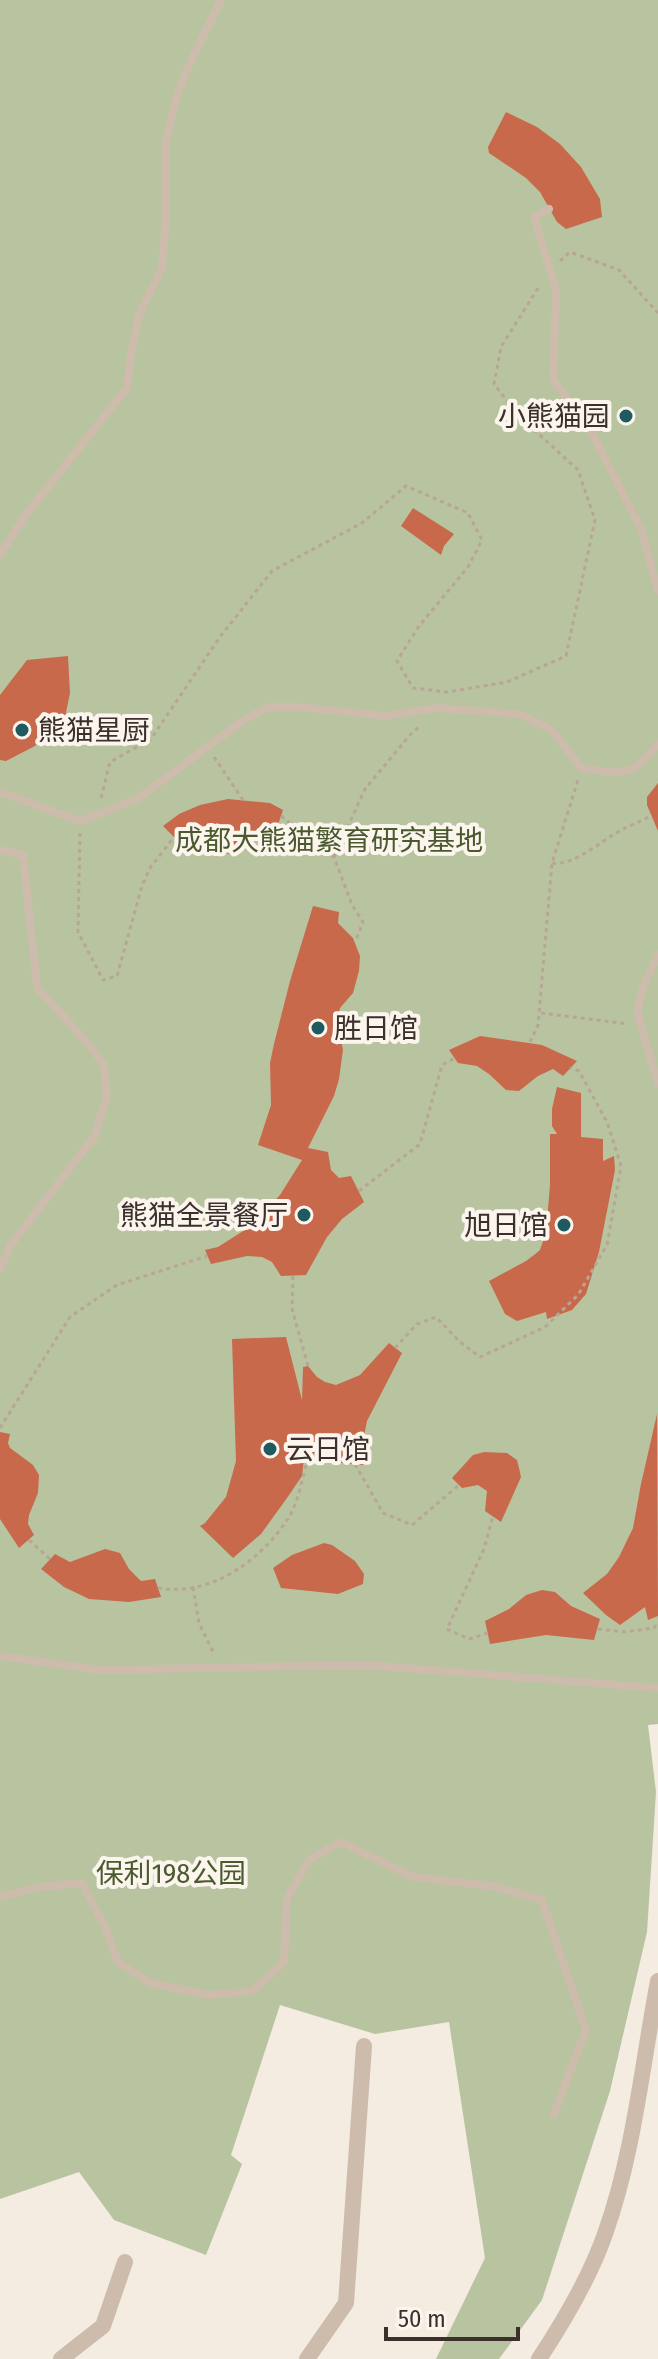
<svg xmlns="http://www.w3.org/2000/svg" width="658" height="2359" viewBox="0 0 658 2359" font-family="'Fira Sans Condensed','Noto Sans SC',sans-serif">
<rect width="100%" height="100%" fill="#f4ebe1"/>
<polygon fill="#b8c4a0" points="0,0 658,0 658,1724 648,1725 656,1792 647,1932 610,2091 542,2300 499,2359 436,2359 485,2258 449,2022 375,2034 280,2005 231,2155 242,2164 206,2255 114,2220 79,2172 0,2199"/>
<g fill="#c8694b">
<polygon points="506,112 537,127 560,144 581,167 600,199 602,217 566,229 557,222 540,192 526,178 489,153 488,147"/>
<polygon points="413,508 454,534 444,546 441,555 401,526"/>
<polygon points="68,656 70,693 65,717 57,730 49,731 35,746 6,761 0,760 0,695 27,660"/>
<polygon points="658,783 658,831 647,805 647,797"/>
<polygon points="228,799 270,803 283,810 277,828 267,823 230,854 220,852 194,837 187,835 174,837 163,826 179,814 200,805"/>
<polygon points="313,906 339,912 338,923 353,938 360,956 359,971 353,993 340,1008 337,1021 343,1050 339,1079 334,1096 308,1148 328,1152 331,1170 339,1178 351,1176 364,1202 342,1219 327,1237 306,1275 281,1276 272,1262 262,1257 247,1256 211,1264 205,1250 218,1247 251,1226 280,1195 302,1160 258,1145 271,1105 270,1063 274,1044 290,981"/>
<polygon points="480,1036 542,1045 577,1061 563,1076 553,1069 538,1076 519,1091 506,1090 489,1074 477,1066 458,1063 449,1050"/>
<polygon points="557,1087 581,1093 581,1137 603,1139 603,1161 614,1156 615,1170 599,1252 586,1294 572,1310 547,1319 546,1312 517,1321 505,1314 489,1281 526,1261 534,1255 540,1250 546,1232 550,1185 550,1134 557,1134 552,1126 552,1109"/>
<polygon points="286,1337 302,1400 303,1367 308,1366 317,1377 325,1382 336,1385 360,1375 389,1343 402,1353 367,1421 364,1436 365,1465 341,1463 340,1454 332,1449 316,1450 312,1457 304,1458 302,1476 287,1498 261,1534 233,1558 200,1526 205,1523 226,1497 236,1461 232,1339"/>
<polygon points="657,1414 658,1616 648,1620 645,1607 620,1625 606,1615 583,1593 607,1574 619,1557 633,1528 641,1484"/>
<polygon points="0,1432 10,1434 8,1443 10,1448 33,1465 39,1475 38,1493 29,1515 28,1524 34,1535 19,1548 0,1519"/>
<polygon points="484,1452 507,1453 517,1460 519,1468 521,1477 501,1522 485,1511 487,1491 478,1485 462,1488 452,1478 473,1455"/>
<polygon points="324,1543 332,1545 355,1561 364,1574 363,1584 338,1594 281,1588 273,1568 292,1555"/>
<polygon points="105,1549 120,1553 129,1569 141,1581 155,1579 161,1597 129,1602 89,1599 64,1587 41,1569 55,1554 70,1562"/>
<polygon points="542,1590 555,1592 571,1606 600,1619 594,1640 546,1635 490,1644 485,1621 509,1609 526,1595"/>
</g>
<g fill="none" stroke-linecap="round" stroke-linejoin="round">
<g stroke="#b9a596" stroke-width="3" stroke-dasharray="4 4" stroke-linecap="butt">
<polyline points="560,261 570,252 619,270 658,313"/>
<polyline points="214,757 243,800"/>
<polyline points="101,798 110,762 151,739 220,637 272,571 362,523 406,486 468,513 482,540 468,567 419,626 397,661 413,688 447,692 507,682 566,656 595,520 578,470 518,415 494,384 501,347 540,285"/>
<polyline points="281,816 334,857 352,905 363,922 355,942"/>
<polyline points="80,833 78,932 103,980 117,976 142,886 150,868 174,837"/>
<polyline points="334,857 365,789 410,735 421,725"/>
<path d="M552,863C572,867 603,840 621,830C631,825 641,821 651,816"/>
<polyline points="541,1013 628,1024"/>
<polyline points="530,1042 538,1025 552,863 578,780"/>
<polyline points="359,1191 420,1144 442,1065 455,1058"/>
<polyline points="293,1276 292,1309 308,1366"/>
<polyline points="395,1348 417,1324 436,1317 460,1342 480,1357 545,1327 578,1295 607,1245 621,1166 607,1122 579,1071 570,1068"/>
<polyline points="0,1428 70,1317 117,1285 207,1256"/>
<polyline points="355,1464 383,1513 412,1525 459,1485"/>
<polyline points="29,1540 50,1559"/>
<polyline points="193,1587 199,1623 214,1654"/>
<path d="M158,1588C211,1597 262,1560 289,1517C298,1503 303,1475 308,1458"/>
<polyline points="598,1629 624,1632 654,1628 658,1622"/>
<polyline points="488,1633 469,1639 447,1629 484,1549 493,1516"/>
</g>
<g stroke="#cdbbac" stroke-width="8">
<polyline points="549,209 534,217 556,290 553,379 593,435 642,531 658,591"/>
<polyline points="0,555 24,517 127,388 131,355 139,315 162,268 166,219 166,141 177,95 192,58 221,0"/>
<path d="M0,792L80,821L139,798L242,721L268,707H299L385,716L437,708L519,714L552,730L581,768C621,774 632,779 658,744"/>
<polyline points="0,850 23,855 37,987 90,1046 104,1065 107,1096 94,1137 10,1246 0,1269"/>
<polyline points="658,955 643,987 637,1012 658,1083"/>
<polyline points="0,1656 99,1670 367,1665 658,1688"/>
<polyline points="0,1897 39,1887 82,1883 105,1927 118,1962 150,1983 209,1995 253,1991 284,1962 287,1898 309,1860 341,1842 413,1877 492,1886 542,1900 586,2030 554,2114"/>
</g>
<g stroke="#cdbbac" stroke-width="16">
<polyline points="61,2359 103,2326 125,2262"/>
<polyline points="307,2359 346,2303 364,2046"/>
<path d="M539,2359C564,2321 590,2277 605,2234C634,2153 642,2065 658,1981"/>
</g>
</g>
<g fill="#1f5a5e" stroke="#fbf5ee" stroke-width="3">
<circle cx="626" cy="416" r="8"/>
<circle cx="22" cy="730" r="8"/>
<circle cx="318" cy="1028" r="8"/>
<circle cx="304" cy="1215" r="8"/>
<circle cx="564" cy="1225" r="8"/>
<circle cx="270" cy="1449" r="8"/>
</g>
<g text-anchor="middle" stroke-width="8" stroke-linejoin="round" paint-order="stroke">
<g font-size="28" fill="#3b302b" stroke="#fbf5ee" text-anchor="end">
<text x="610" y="426">小熊猫园</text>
<text x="38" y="740" text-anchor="start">熊猫星厨</text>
<text x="334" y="1038" text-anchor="start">胜日馆</text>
<text x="288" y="1225">熊猫全景餐厅</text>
<text x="548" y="1235">旭日馆</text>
<text x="286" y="1459" text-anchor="start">云日馆</text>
</g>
<g font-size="28" fill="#4a5a2e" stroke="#fbf5ee">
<text x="329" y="850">成都大熊猫繁育研究基地</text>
<text x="171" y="1883">保利198公园</text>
</g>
</g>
<path d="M386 2327v12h132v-12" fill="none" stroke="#3b302b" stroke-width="4"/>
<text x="398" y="2327" font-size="24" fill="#3b302b" stroke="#fbf5ee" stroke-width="6" paint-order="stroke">50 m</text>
</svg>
